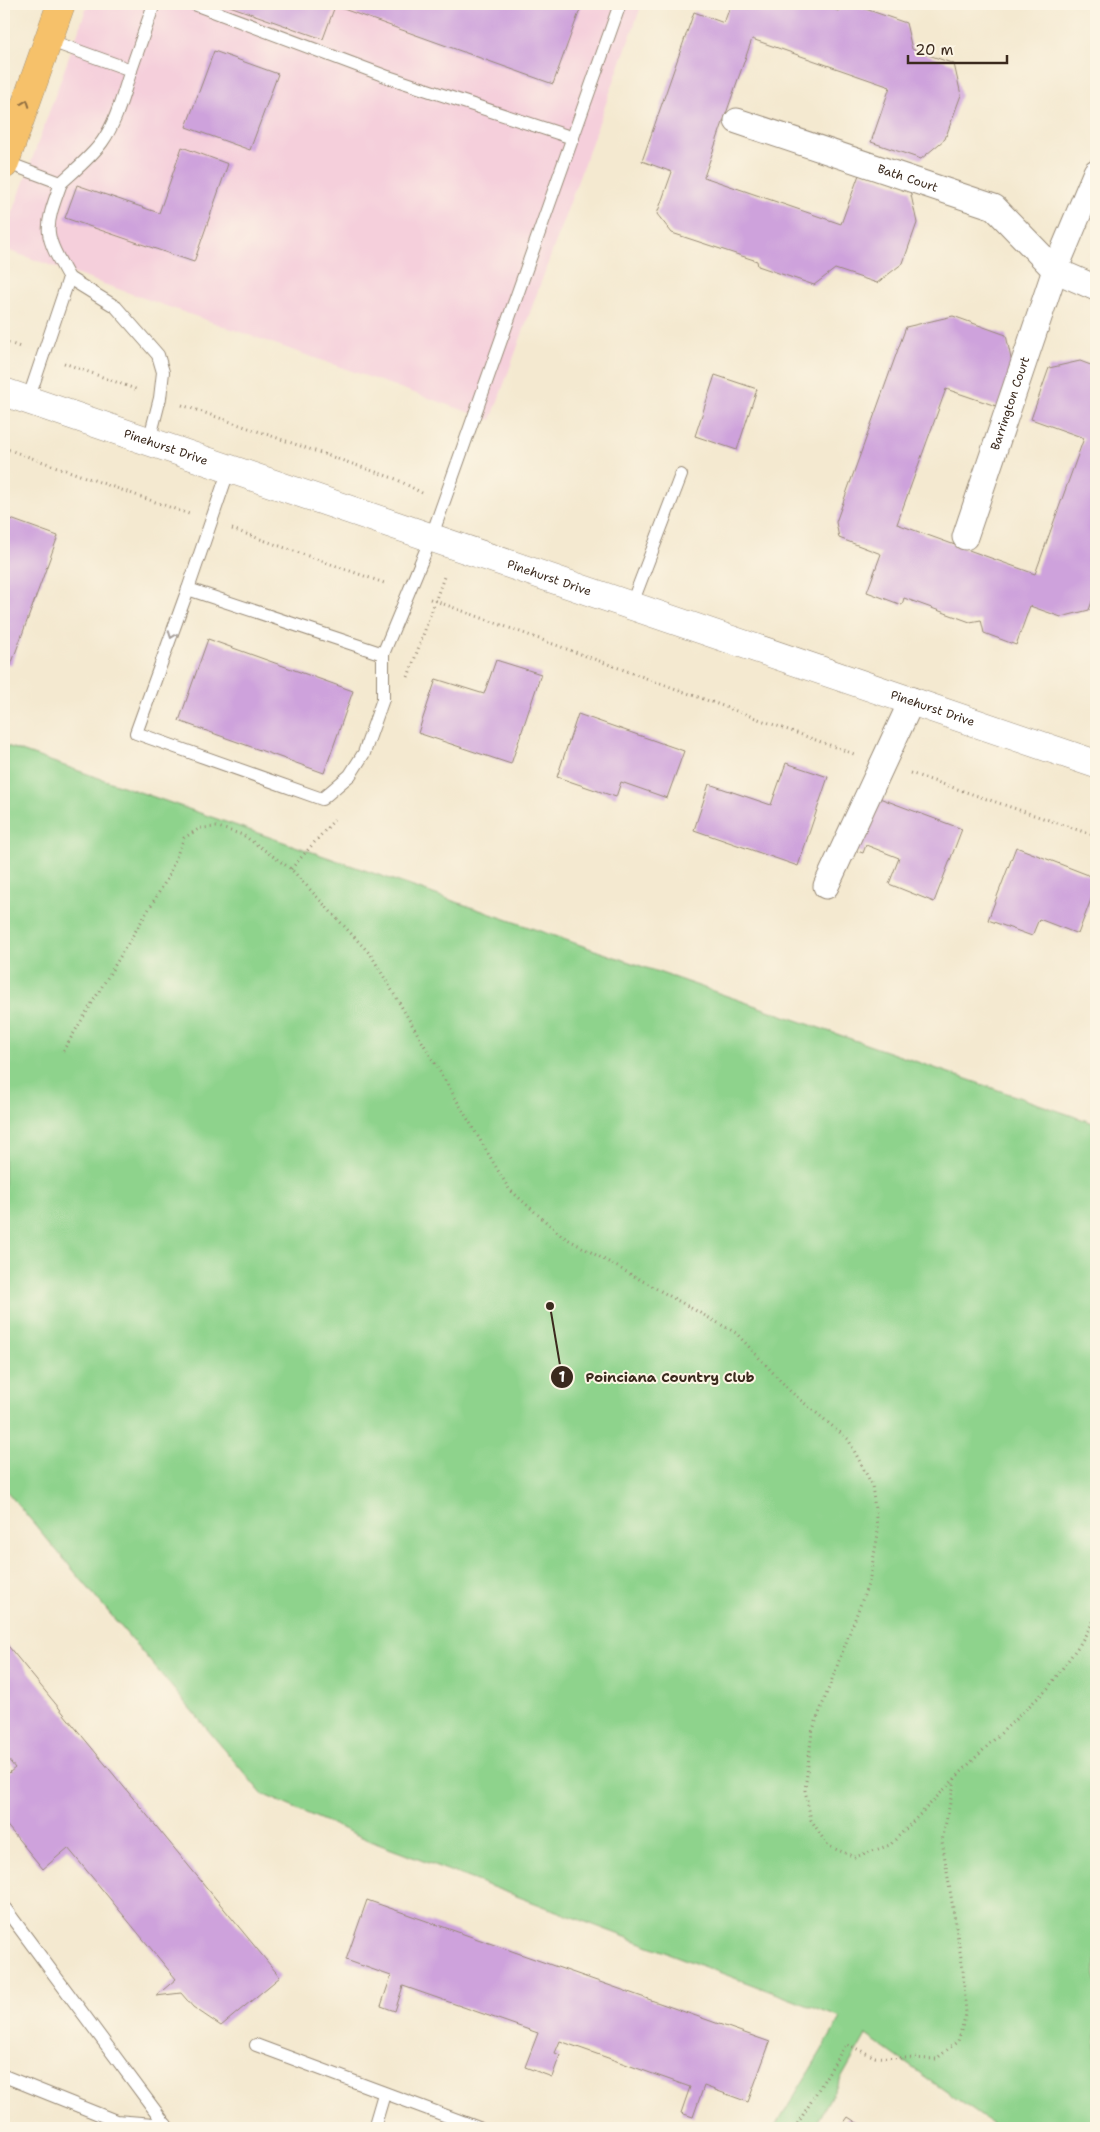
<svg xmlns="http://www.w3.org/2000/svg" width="1100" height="2132" viewBox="0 0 1100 2132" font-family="'Shantell Sans',sans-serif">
<rect width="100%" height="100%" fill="#fcf5e5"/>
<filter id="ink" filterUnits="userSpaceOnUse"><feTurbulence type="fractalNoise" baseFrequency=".02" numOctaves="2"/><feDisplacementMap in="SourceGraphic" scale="10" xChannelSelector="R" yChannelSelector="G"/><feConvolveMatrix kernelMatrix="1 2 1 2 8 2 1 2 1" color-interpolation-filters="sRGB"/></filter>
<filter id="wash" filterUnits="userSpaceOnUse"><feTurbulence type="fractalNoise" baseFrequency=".0096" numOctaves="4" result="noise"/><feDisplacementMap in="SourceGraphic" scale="20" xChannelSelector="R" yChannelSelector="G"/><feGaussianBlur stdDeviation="1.12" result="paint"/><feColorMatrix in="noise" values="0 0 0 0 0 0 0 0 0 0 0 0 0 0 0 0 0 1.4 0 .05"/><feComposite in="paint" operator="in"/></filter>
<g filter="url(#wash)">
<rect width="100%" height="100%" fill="#f4e9d0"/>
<polygon fill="#f5cfdb" points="88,4 642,4 491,420 4,249 4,237"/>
<polygon fill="#8ed38c" stroke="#647e55" points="4,745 1096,1124 1096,2128 998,2128 866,2035 813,2128 775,2128 841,2018 378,1844 262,1794 4,1488"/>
<g id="blocks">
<g fill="#cea2dc">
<polygon points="224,4 582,4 553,84 335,6 323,39"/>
<polygon points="731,4 821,4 838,11 847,4 851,4 906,23 912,49 954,64 961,95 945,139 921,159 871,142 890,87 752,39 704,177 841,224 860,172 910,190 917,223 903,263 877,283 835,269 814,285 758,266 757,261 672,233 657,214 672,172 642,161 694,12 724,23"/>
<polygon points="214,51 278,74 250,150 186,127"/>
<polygon points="182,147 228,164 194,262 65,218 77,185 159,213"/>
<polygon points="953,316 1006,335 1013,368 999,407 946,389 897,524 1035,574 1084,438 1031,419 1049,368 1080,361 1096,367 1096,590 1089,610 1061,617 1030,606 1016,645 984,633 981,620 970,622 904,598 902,605 867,592 881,554 839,538 836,522 906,327"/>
<polygon points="715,375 757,389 737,450 695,436"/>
<polygon points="8,518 58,536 11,665 4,662 4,530"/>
<polygon points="208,639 353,691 324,773 179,721"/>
<polygon points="496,660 541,674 511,764 418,733 436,679 484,694"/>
<polygon points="578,714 684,751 667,798 621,782 616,797 557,777"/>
<polygon points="786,763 828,777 798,866 694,830 709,784 771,805"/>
<polygon points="874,796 962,829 934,902 889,884 899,858 866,845 863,853 854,850"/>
<polygon points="1016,847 1096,878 1096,886 1078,934 1039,919 1032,936 988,920"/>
<polygon points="4,1641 280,1977 221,2026 193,2007 181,1993 156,1996 176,1979 68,1848 43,1869 4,1822 4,1777 15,1768 4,1754"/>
<polygon points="367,1900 770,2042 748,2102 704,2086 693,2117 681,2113 690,2087 560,2041 555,2053 560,2055 552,2077 525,2067 538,2033 403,1986 395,2011 381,2006 391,1976 346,1960"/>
<polygon points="848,2117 865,2128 840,2128"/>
</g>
</g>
</g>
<g filter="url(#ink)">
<use href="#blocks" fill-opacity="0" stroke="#988a77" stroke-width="1"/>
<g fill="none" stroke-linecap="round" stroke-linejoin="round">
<g stroke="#988a77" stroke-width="14">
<g id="service">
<polyline points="194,4 388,77 573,138"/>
<polyline points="48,40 131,70 154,4"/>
<path d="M5,162L61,183C75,170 91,157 102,142C117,121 123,94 131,70"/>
<polyline points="69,278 116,307 158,355 163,372 160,398 149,441"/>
<path d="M28,400L69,278C44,233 43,232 61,183"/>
<polyline points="229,469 188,589 383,654 431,538 620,4"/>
<polyline points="188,589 136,733 322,799 350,775 364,753 383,699 383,654"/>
<polyline points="631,606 681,475"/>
<polyline points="4,1907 168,2128"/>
<polyline points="256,2045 479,2128"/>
<polyline points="4,2076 116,2121 166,2125"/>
<polyline points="374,2128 384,2094"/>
</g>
</g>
<g stroke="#988a77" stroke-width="27">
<g id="minor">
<path id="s1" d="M737,121L994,207L1055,270L1096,288"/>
<path id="s2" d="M965,537L1055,270L1096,172"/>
<polyline points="826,886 912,700"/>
</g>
</g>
<g stroke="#988a77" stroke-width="29">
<g id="tertiary">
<path id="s3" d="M4,392L1096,764"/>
</g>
</g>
<g stroke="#988a77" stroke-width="29">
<polyline id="primary" points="4,165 61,4"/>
</g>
<g stroke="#988a77" stroke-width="3" stroke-dasharray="1 4" stroke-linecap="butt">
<polyline points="4,341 20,347"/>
<polyline points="64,363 138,390"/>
<polyline points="182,405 396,479 422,493"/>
<polyline points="4,448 189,514"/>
<polyline points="232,529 387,584"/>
<polyline points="430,599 854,754"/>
<polyline points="408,677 445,574"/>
<polyline points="910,773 1096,836"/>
<polyline points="291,869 334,820"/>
<polyline points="63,1051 167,879 184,838 200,828 218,827 243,835 291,869 371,955 509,1189 562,1236 736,1333 791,1392 848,1439 872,1485 878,1534 869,1582 812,1732 805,1790 811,1820 828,1846 855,1857 890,1845 975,1758 1048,1688 1080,1644 1096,1617"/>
<polyline points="795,2128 846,2044 875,2057 936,2059 958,2041 966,2014 963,1970 942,1841 955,1779"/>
</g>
<use href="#service" stroke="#fff" stroke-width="12"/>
<use href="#minor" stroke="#fff" stroke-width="25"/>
<use href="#tertiary" stroke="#fff" stroke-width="28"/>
<use href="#primary" stroke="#f6c16b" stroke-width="28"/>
</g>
<defs><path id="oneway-chevron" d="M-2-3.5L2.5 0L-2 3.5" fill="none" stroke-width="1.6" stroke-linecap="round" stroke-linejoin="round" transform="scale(1.25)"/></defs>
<use stroke="#8f6e41" href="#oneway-chevron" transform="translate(26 103) rotate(-70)"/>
<use stroke="#a79f9a" href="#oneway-chevron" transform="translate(172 635) rotate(110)"/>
</g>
<g text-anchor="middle" stroke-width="4" stroke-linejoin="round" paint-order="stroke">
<g font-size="12" fill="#3b2a1e" stroke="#fcf5e5">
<text dy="4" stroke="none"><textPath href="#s1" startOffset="180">Bath Court</textPath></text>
<text dy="4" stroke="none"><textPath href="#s2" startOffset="141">Barrington Court</textPath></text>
<text dy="4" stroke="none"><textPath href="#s3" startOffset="171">Pinehurst Drive</textPath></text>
<text dy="4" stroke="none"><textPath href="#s3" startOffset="576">Pinehurst Drive</textPath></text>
<text dy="4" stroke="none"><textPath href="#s3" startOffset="981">Pinehurst Drive</textPath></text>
</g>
</g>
<path fill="none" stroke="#3b2a1e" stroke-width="2" d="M550 1306L562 1377"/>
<g fill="#3b2a1e" stroke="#fcf5e5" stroke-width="2">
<circle cx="550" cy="1306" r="5"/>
<circle cx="562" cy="1377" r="12"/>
</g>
<g font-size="15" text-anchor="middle" font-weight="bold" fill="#fff">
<text x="562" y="1382">1</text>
</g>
<g font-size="14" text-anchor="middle" font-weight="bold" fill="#3b2a1e" stroke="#fcf5e5" stroke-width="4" stroke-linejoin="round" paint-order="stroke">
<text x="670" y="1382">Poinciana Country Club</text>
</g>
<rect width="1100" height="2132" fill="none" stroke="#fcf5e5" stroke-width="20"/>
<path d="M908 55v8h99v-8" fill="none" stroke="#3b2a1e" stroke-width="2.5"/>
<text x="915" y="55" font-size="15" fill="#3b2a1e" stroke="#fcf5e5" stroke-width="4" paint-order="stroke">20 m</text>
</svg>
